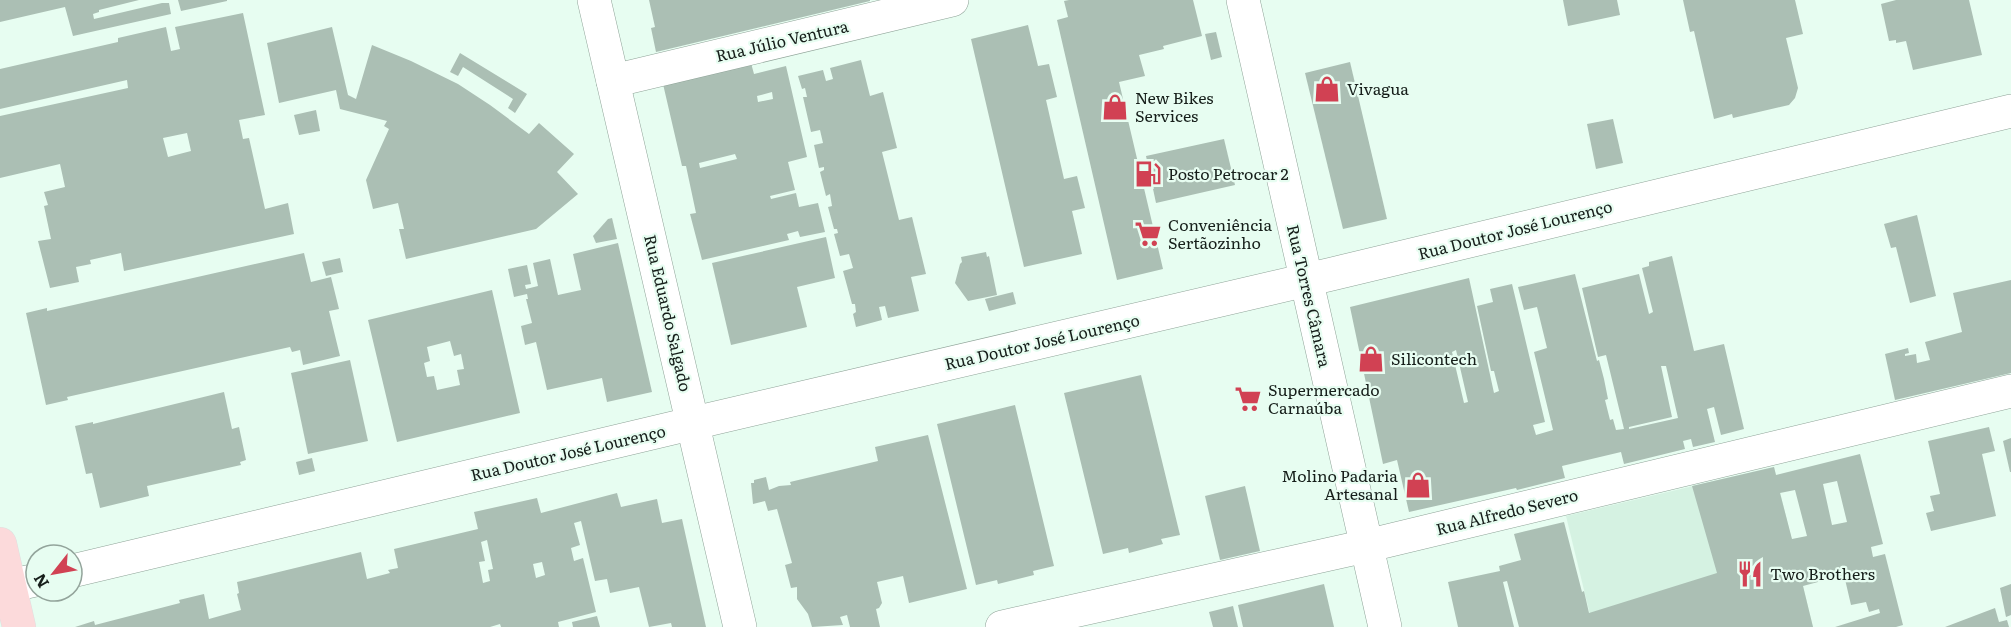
<svg xmlns="http://www.w3.org/2000/svg" width="2011" height="627" viewBox="0 0 2011 627" font-family="Literata,serif">
<rect width="100%" height="100%" fill="#e7fdf1"/>
<polygon fill="#d5f2e2" points="1774,467 1813,627 1593,627 1566,516"/>
<g fill="#abbfb4" fill-rule="evenodd">
<polygon points="0,0 139,0 99,10 99,12 93,14 94,19 162,3 169,3 171,14 73,36 65,7 0,22"/>
<polygon points="178,0 227,0 227,1 181,11"/>
<polygon points="649,0 870,0 870,1 656,52 651,28 655,27"/>
<polygon points="1069,0 1193,0 1202,36 1163,46 1164,49 1139,55 1145,76 1119,82 1163,269 1117,280 1057,20 1068,17 1064,1"/>
<polygon points="1563,0 1617,0 1620,15 1568,26"/>
<polygon points="1683,0 1795,0 1803,34 1786,38 1798,88 1795,98 1789,105 1733,118 1732,114 1714,119 1694,31 1690,32"/>
<polygon points="1896,0 1969,0 1982,55 1913,70 1906,41 1896,43 1896,40 1889,41 1881,4"/>
<path d="M243,13L265,115L239,120L243,139L249,138L265,209L288,203L294,234L124,271L121,253L90,260L91,264L76,267L79,282L50,288L38,241L51,239L44,206L48,205L44,192L65,187L60,164L0,178V116L128,88L127,80L0,109V69L118,42V38L166,27L171,51L180,49L175,27ZM187,133L191,151L168,157L163,138Z"/>
<polygon points="1028,25 1038,66 1049,64 1057,97 1046,100 1064,179 1077,176 1085,208 1072,211 1082,254 1024,267 971,39"/>
<polygon points="332,27 348,95 356,99 372,45 411,61 458,84 490,105 529,134 539,123 574,154 557,172 578,194 536,229 406,259 399,229 404,229 398,203 373,209 366,180 389,129 384,126 387,121 340,109 336,90 279,103 267,43"/>
<polygon points="1216,32 1222,57 1211,60 1205,34"/>
<polygon points="460,53 527,94 515,113 508,108 513,99 463,67 458,76 450,72"/>
<polygon points="861,60 870,96 883,92 897,148 882,152 899,220 912,217 926,274 911,277 919,311 888,318 885,306 879,307 882,320 856,327 853,314 856,312 855,304 852,304 843,271 853,268 849,254 840,256 834,234 838,233 837,229 834,229 828,207 832,206 830,194 826,196 820,172 824,170 824,167 819,168 814,145 823,143 820,130 811,132 803,97 807,97 805,88 802,89 798,76 823,70 826,81 833,79 830,68"/>
<polygon points="1350,62 1387,219 1343,229 1305,73"/>
<path d="M751,63L754,74L786,66L807,157L788,162L795,190L770,196L771,199L796,193L799,207L818,203L825,232L800,237L798,231L787,234L789,240L702,260L690,214L696,213L686,166H682L663,84ZM772,92L773,99L758,102L757,96ZM735,154L737,159L700,168L699,163Z"/>
<polygon points="316,110 320,131 299,135 294,115"/>
<polygon points="1613,119 1623,163 1596,169 1587,124"/>
<polygon points="1224,139 1235,185 1156,203 1146,156"/>
<polygon points="1917,215 1936,296 1910,303 1896,247 1891,248 1884,224"/>
<polygon points="612,218 617,239 596,243 593,236 608,219"/>
<polygon points="826,237 835,278 797,287 807,327 731,345 712,263"/>
<polygon points="618,243 652,392 607,402 602,378 547,390 536,342 525,345 521,326 532,323 526,299 528,299 527,294 514,297 508,269 527,265 531,284 525,285 526,289 538,286 533,263 550,259 558,295 581,290 573,254"/>
<polygon points="986,252 987,257 989,256 997,295 968,301 955,283 960,264 962,262 961,257"/>
<polygon points="304,253 311,282 331,277 339,309 329,311 340,356 303,365 300,350 292,352 290,347 67,397 68,400 46,405 26,313 47,308 47,311"/>
<path d="M1672,256L1694,351L1724,344L1744,429L1721,435L1714,407L1707,409L1715,442L1693,447L1691,439L1683,441L1685,449L1624,464L1621,452L1562,466L1565,478L1517,490L1516,488L1409,512L1397,460L1383,464L1350,307L1469,278L1494,393L1499,391L1494,371H1491L1477,306L1493,302L1490,289L1512,284L1545,422L1533,425L1536,435L1553,430L1534,352L1547,348L1537,307L1524,310L1518,287L1575,274L1597,361L1599,360L1604,379L1608,399L1605,400L1610,420L1613,419L1616,430L1624,429L1606,355L1598,357L1582,288L1639,274L1649,314L1653,312L1642,268L1649,266V262ZM1456,350L1468,402L1464,403L1452,352ZM1661,366H1666L1678,418L1629,429V427L1672,417Z"/>
<polygon points="340,258 343,272 326,276 322,262"/>
<polygon points="2011,280 2011,373 1895,400 1885,354 1908,348 1909,353 1905,354 1905,356 1916,354 1917,363 1930,360 1925,342 1962,332 1953,293"/>
<path d="M492,290L520,413L397,442L368,320ZM450,341L454,356L461,354L464,369L457,370L460,385L437,390L434,376L427,377L424,363L430,361L427,347Z"/>
<polygon points="1013,292 1016,304 989,311 985,299"/>
<polygon points="350,360 368,441 308,454 291,373"/>
<polygon points="1141,375 1180,535 1161,539 1163,544 1129,553 1128,548 1103,554 1064,393"/>
<polygon points="224,392 232,429 239,427 246,460 240,462 241,465 147,486 149,496 100,508 92,473 86,474 75,426 93,422 93,424"/>
<polygon points="1015,405 1054,566 1033,571 1034,575 998,584 997,580 976,585 937,424"/>
<polygon points="1989,427 1995,451 1982,454 1996,516 1931,531 1926,513 1934,511 1930,496 1940,494 1928,441"/>
<polygon points="928,435 967,589 909,603 903,576 877,582 882,603 879,608 876,609 880,627 850,627 847,615 840,617 843,625 812,627 808,614 797,599 797,587 791,588 785,565 792,563 777,509 768,511 765,501 753,504 751,483 754,483 754,480 766,477 769,490 779,486 791,485 790,482 878,461 875,447"/>
<polygon points="2011,438 2011,472 2010,472 2003,441"/>
<path d="M1860,454L1883,544L1871,547L1873,557L1885,554L1903,625L1896,627H1835L1880,613L1879,609L1869,612L1866,602L1851,605L1844,575L1803,586L1813,627H1519L1507,581L1503,582L1514,627H1458L1448,582L1500,571L1499,566L1521,560L1514,534L1564,522L1582,592L1584,591L1589,613L1717,573L1692,486L1774,467L1776,475ZM1837,481L1847,522L1832,525L1823,484ZM1795,490L1807,536L1792,539L1780,493Z"/>
<polygon points="312,458 315,471 299,475 296,462"/>
<polygon points="1245,486 1260,551 1220,560 1205,496"/>
<path d="M617,493L621,507L657,499L662,523L682,519L706,627H672L671,623L649,627L639,587L610,593L607,579L595,581L581,521L574,523L580,545L571,548L574,561L583,558L596,612L558,622L559,627H501L500,624L490,627H75L94,621L95,625L180,603L179,600L204,594L209,619L241,610L237,594L239,593L237,582L361,552L367,579L390,573L388,570L398,568L394,549L478,529L474,512L537,498L541,513ZM487,540L493,569L488,570L490,581L483,583L479,562L485,561L481,542ZM542,562L545,575L536,578L533,564Z"/>
<polygon points="1324,584 1334,627 1243,627 1238,605"/>
<polygon points="2011,584 2011,615 2006,617 2000,588"/>
<polygon points="1233,606 1238,627 1213,627 1209,612"/>
<polygon points="1995,608 1999,622 2007,620 2009,627 1945,627"/>
<polygon points="597,616 600,627 573,627 572,622"/>
</g>
<g fill="none" stroke-linecap="round" stroke-linejoin="round">
<g stroke="#8fa398" stroke-width="34">
<g id="street">
<polyline points="594,0 740,627"/>
<polyline points="613,81 952,0"/>
<polyline points="1002,627 1366,546 2011,391"/>
</g>
</g>
<g stroke="#8fa398" stroke-width="34">
<g id="secondary">
<polyline points="1243,0 1385,627"/>
<polyline points="72,571 694,423 1332,274 2011,111"/>
<polyline points="0,588 36,580"/>
</g>
</g>
<g stroke="#dee0df" stroke-width="34">
<polyline id="primary" points="0,544 19,627"/>
</g>
<use href="#street" stroke="#fff" stroke-width="33"/>
<use href="#secondary" stroke="#fff" stroke-width="33"/>
<use href="#primary" stroke="#fcdadb" stroke-width="33"/>
</g>
<defs>
<g id="shop-bare" transform="scale(2.07)"><path d="M-5-2.5h2.3a2.7 3.5 0 0 1 5.4 0H5L5.5 6h-11ZM-1.5-2.5h3a1.5 2.3 0 0 0-3 0Z" fill="#d14153" stroke="#e7fdf1" stroke-width="2.5" paint-order="stroke"/></g>
<g id="fuel-bare" transform="scale(2.07)"><path d="M-5.5-6h7V0h2V4h1.3V-2.5L3-4.5l.8-.8L6-3V5H2.5V1h-1V6h-7ZM-4.2-4.7v3.2H.2V-4.7Z" fill="#d14153" stroke="#e7fdf1" stroke-width="2.5" paint-order="stroke"/></g>
<g id="supermarket-bare" transform="scale(2.07)"><path d="M-6-5.5h2.5l.6 2H6L4.5 2H-2.5L-4.4-4H-6ZM-1.5 3.2a1.3 1.3 0 1 0 .1 0ZM3 3.2a1.3 1.3 0 1 0 .1 0Z" fill="#d14153" stroke="#e7fdf1" stroke-width="2.5" paint-order="stroke"/></g>
<g id="restaurant-bare" transform="scale(2.07)"><path d="M-5-6h1v4h1v-4h1v4h1v-4h1v5L-1.5 .5V6h-2V.5L-5-1ZM5-6V6H3V1.5H1.5Q1.5-4 5-6Z" fill="#d14153" stroke="#e7fdf1" stroke-width="2.5" paint-order="stroke"/></g>
</defs>
<g fill-rule="evenodd">
<use href="#shop-bare" x="1327" y="89"/>
<use href="#shop-bare" x="1115" y="107"/>
<use href="#fuel-bare" x="1148" y="174"/>
<use href="#supermarket-bare" x="1148" y="234"/>
<use href="#shop-bare" x="1371" y="359"/>
<use href="#supermarket-bare" x="1248" y="399"/>
<use href="#shop-bare" x="1418" y="485"/>
<use href="#restaurant-bare" x="1750" y="574"/>
</g>
<g text-anchor="middle" stroke-width="4.5" stroke-linejoin="round" paint-order="stroke">
<g font-size="16" fill="#161e1a" stroke="#e7fdf1">
<text transform="translate(782 41) rotate(-13)" y="6">Rua Júlio Ventura</text>
<text transform="translate(1515 230) rotate(-14)" y="6">Rua Doutor José Lourenço</text>
<text transform="translate(1309 296) rotate(77)" y="6">Rua Torres Câmara</text>
<text transform="translate(668 313) rotate(77)" y="6">Rua Eduardo Salgado</text>
<text transform="translate(1042 342) rotate(-13)" y="6">Rua Doutor José Lourenço</text>
<text transform="translate(568 453) rotate(-13)" y="6">Rua Doutor José Lourenço</text>
<text transform="translate(1507 512) rotate(-14)" y="6">Rua Alfredo Severo</text>
</g>
<g font-size="16" fill="#161e1a" stroke="#e7fdf1" text-anchor="start">
<text x="1347" y="95">Vivagua</text>
<text x="1135" y="104">New Bikes<tspan x="1135" dy="18">Services</tspan></text>
<text x="1168" y="180">Posto Petrocar 2</text>
<text x="1168" y="231">Conveniência<tspan x="1168" dy="18">Sertãozinho</tspan></text>
<text x="1391" y="365">Silicontech</text>
<text x="1268" y="396">Supermercado<tspan x="1268" dy="18">Carnaúba</tspan></text>
<text x="1398" y="482" text-anchor="end">Molino Padaria<tspan x="1398" dy="18">Artesanal</tspan></text>
<text x="1770" y="580">Two Brothers</text>
</g>
</g>
<g transform="translate(54 573) rotate(239)"><circle r="28" fill="#e7fdf1" stroke="#93a49b" stroke-width="1.5"/>
<path d="M0-4.5L10 22L0 15L-10 22Z" fill="#d14153"/>
<text y="-9" font-size="16" font-weight="bold" text-anchor="middle" fill="#161e1a">N</text>
</g>
</svg>
